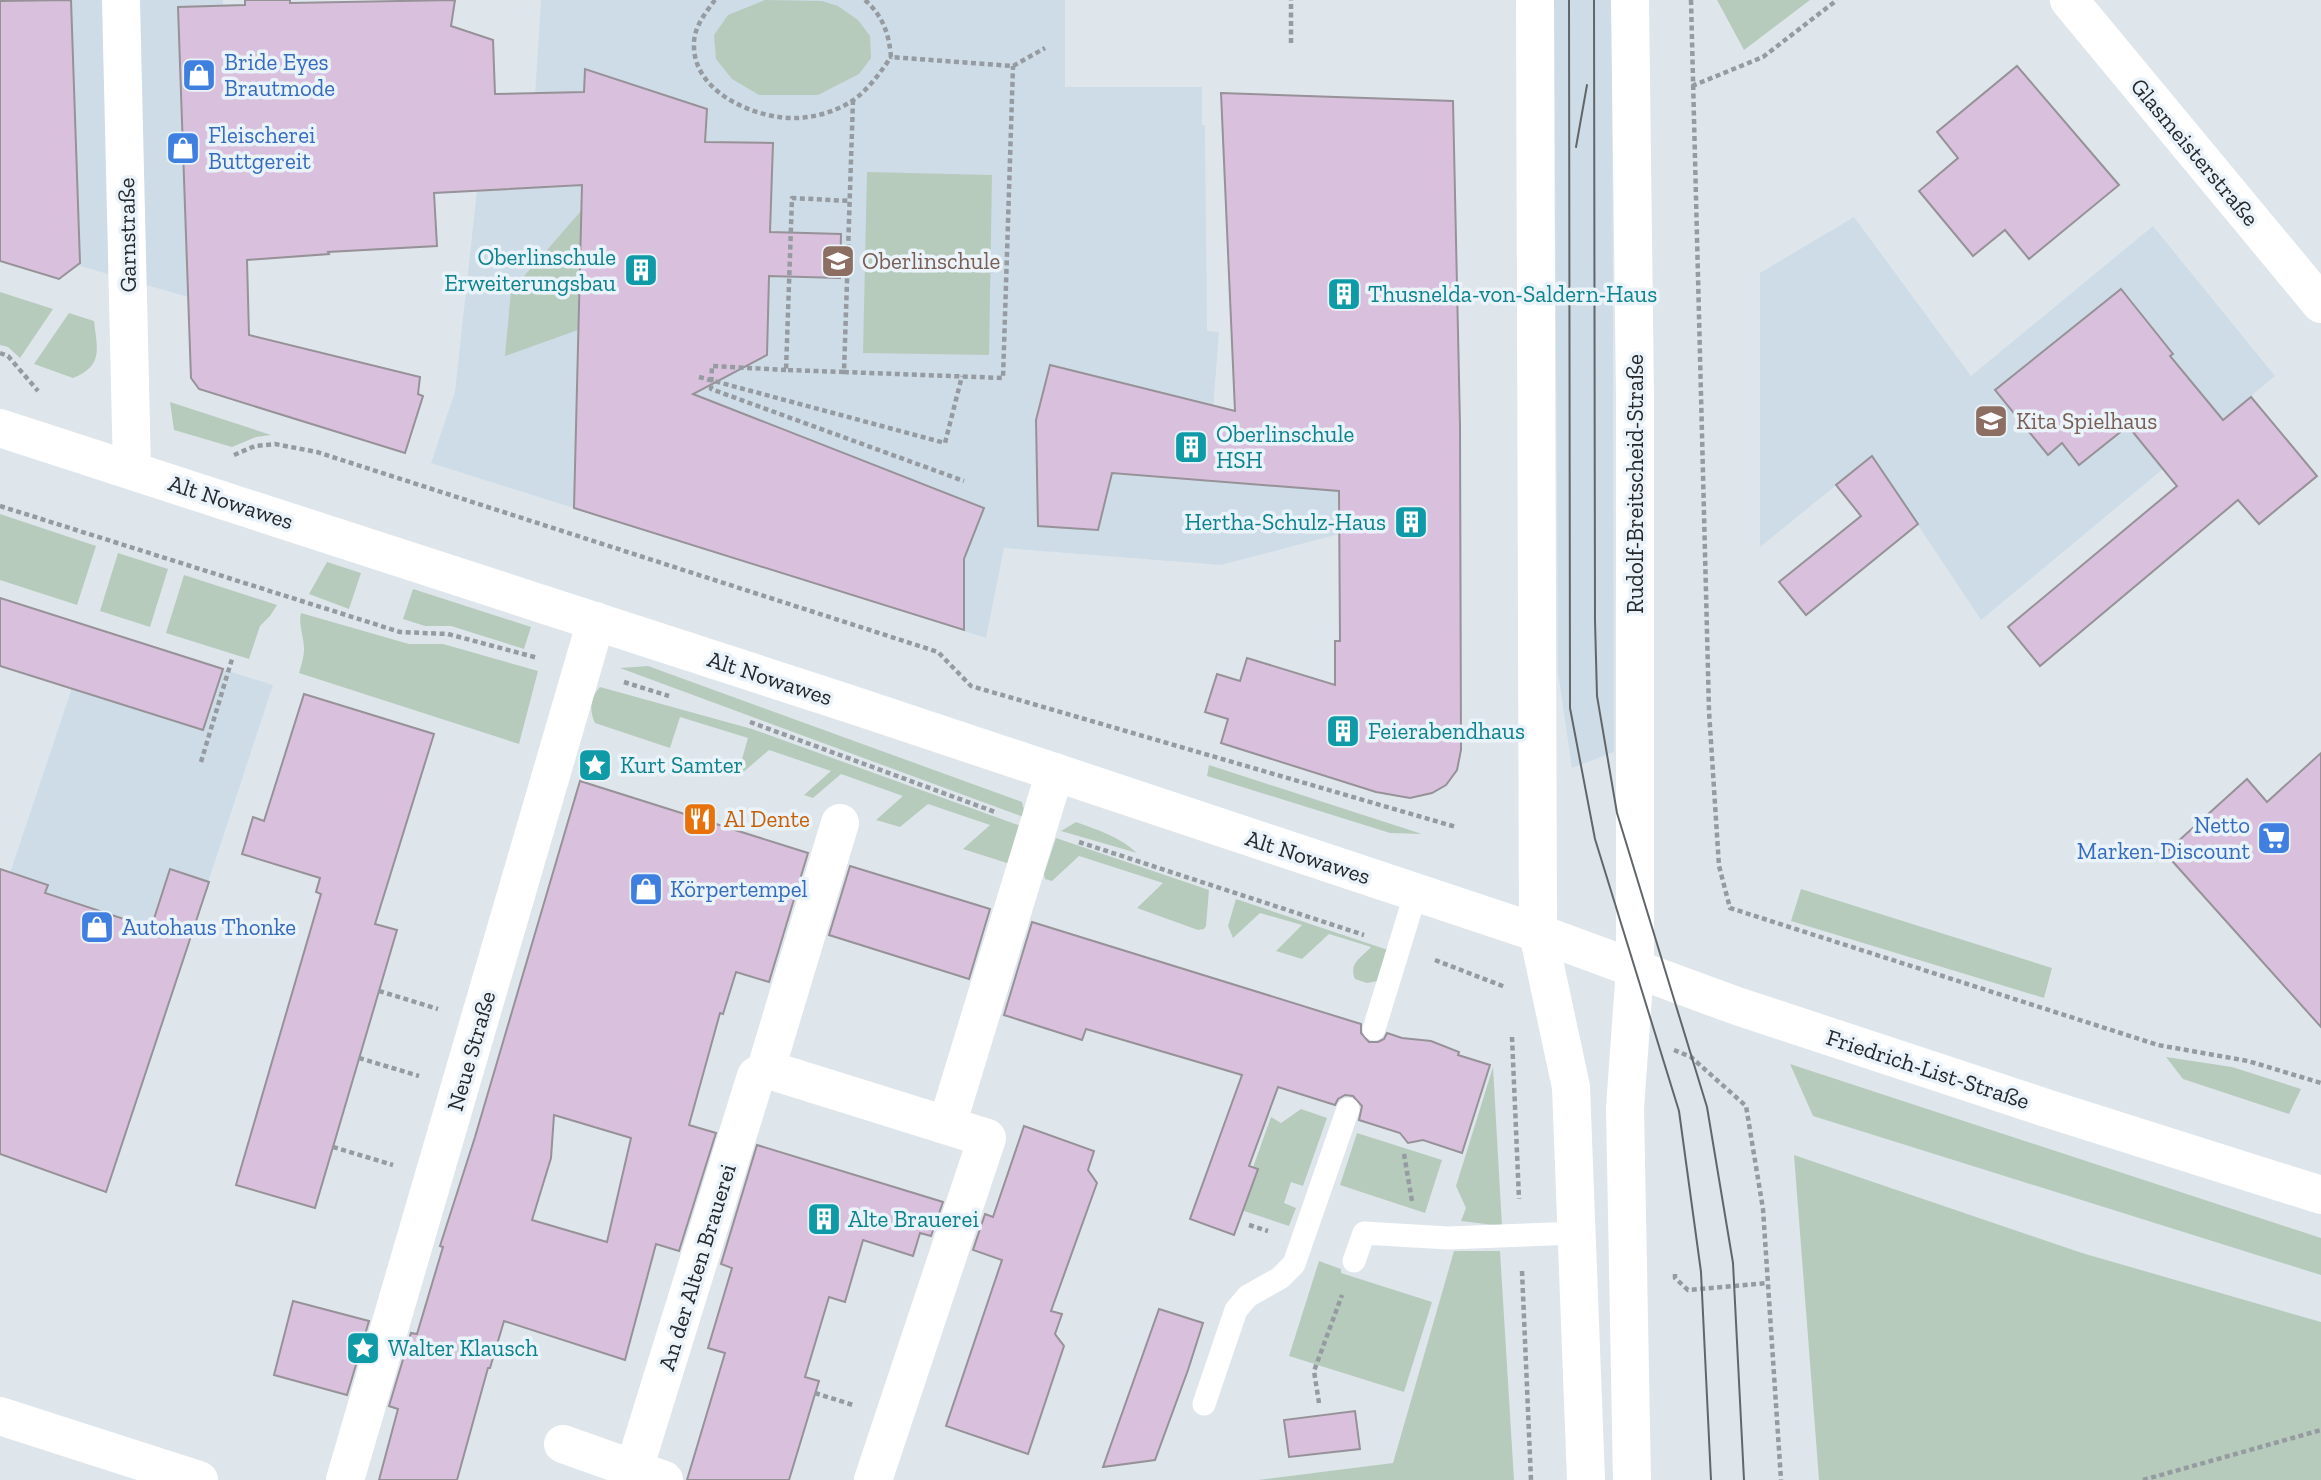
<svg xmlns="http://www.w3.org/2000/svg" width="2321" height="1480" viewBox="0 0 2321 1480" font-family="'Zilla Slab',serif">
<rect width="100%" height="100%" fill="#dee6ec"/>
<g fill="#cddce7">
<polygon points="52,0 223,0 230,309 63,261"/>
<polygon points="541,0 1065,0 1065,87 1202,87 1202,125 1205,125 1207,331 1219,332 1213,410 1344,420 1339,534 1221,565 1004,548 986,638 431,463 455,392 477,190 533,128"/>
<polygon points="1554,0 1612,0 1614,752 1572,768 1558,672"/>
<polygon points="1854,217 1971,376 2153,226 2275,376 1981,620 1872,456 1760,547 1760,273"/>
<polygon points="92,628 273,685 106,1192 0,1154 0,903"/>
</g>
<g fill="#b7cbbd">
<polygon points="765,0 822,1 838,6 858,20 870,36 871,58 859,74 818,95 759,95 732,79 716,59 714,35 728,15"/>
<polygon points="1717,0 1810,0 1744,50"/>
<polygon points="867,172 992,175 989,355 863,353"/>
<polygon points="581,211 578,330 505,356 511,291"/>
<polygon points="0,292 53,309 20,358 8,347 0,345"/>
<path d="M69,313L94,321C97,348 104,366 73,378L34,364Z"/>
<polygon points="170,402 271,435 256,437 232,447 174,430"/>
<polygon points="0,514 96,546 77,605 0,580"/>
<polygon points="118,553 168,569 150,627 100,611"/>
<polygon points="327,562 361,573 349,609 309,594"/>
<polygon points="184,575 277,605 270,616 260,626 249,659 166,633"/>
<polygon points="413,589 531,627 524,649 451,626 425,626 403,619"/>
<path d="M301,613L409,644H443L538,671L519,744L299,673C301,666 304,657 304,649C304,637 298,624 301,613Z"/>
<polygon points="648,666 1022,802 1026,818 620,668"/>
<path d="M600,687L752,729L1021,826L1010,864L963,849L990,825L928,804L900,827L876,820L903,796L841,774L813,798L804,795L831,771L769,750L741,774L738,773L748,738L680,717L670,748L595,723C589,710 590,698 600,687Z"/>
<polygon points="1209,765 1422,834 1390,833 1207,776"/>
<path d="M1076,822C1098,830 1120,837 1137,853L1061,831Z"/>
<polygon points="1056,838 1209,890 1206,926 1204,929 1198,930 1137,908 1163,883 1079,856 1052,881 1045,879 1044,874"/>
<polygon points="1801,889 2052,968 2044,998 1791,921"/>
<path d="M1236,899L1391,951L1378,981L1367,983L1355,979C1348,963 1362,957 1371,947L1329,934L1302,959L1276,951L1302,925L1260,913L1233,938L1228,926Z"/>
<polygon points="2166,1057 2232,1067 2301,1089 2289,1114 2183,1079"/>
<polygon points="1790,1064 2321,1238 2321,1275 1813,1116"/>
<polygon points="1493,1067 1502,1226 1461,1221 1466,1208 1456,1186"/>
<polygon points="1301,1109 1327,1118 1303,1186 1291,1182 1284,1203 1296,1208 1289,1226 1238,1209 1271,1117 1281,1123"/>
<polygon points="1357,1133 1442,1160 1425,1213 1340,1185"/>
<polygon points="1794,1155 2082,1253 2321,1322 2321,1480 1819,1480"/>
<polygon points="1454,1251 1500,1251 1514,1480 1258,1480 1393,1463"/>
<polygon points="1319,1261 1341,1269 1341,1273 1432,1302 1404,1392 1289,1356"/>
</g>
<g fill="#d9c1dd" stroke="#979198" stroke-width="2" fill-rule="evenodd">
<polygon points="71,0 80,263 59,279 0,261 0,1"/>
<polygon points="245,0 290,0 290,3 455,0 451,26 493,40 495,94 584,92 585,69 707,109 705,142 773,143 770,232 841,234 840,278 769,276 767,355 693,394 984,508 964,559 964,630 574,508 582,185 434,193 437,246 328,252 329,254 247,260 249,335 420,377 418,394 423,396 405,453 199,389 191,378 178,7 245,5"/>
<polygon points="2017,66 2119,185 2029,259 2005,230 1973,256 1919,191 1958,158 1937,132"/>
<polygon points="1221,93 1453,101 1460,425 1461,750 1457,770 1446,785 1432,793 1410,798 1376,792 1221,743 1228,719 1205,712 1217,674 1240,681 1247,658 1335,685 1335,641 1340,641 1339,491 1112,473 1098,530 1038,526 1036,420 1050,365 1235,411"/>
<polygon points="2121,289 2173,354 2170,356 2223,420 2251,397 2317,476 2259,524 2238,500 2040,666 2008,627 2177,486 2128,426 2079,465 2062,443 2048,455 1995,390"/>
<polygon points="1872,456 1918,524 1806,615 1779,582 1861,516 1836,485"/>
<polygon points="0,598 223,669 203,730 0,666"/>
<polygon points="304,694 434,734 375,924 397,930 315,1208 236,1185 321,894 316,892 320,878 242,854 253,817 264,821"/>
<polygon points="2321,753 2321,1027 2165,853 2247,779 2267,802"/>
<path d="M580,781L808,853L769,982L736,972L723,1014L720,1013L689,1125L716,1133L679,1251L656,1244L625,1360L504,1321L490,1368H488L457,1480H379L398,1409L389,1406L411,1333L417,1334L443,1247L440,1246L475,1137ZM554,1115L631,1138L607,1242L532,1220L551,1158Z"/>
<polygon points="850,866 990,909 969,979 829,935"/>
<polygon points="0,869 48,885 45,893 151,928 170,869 209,882 106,1192 0,1154"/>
<polygon points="1032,922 1361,1024 1361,1033 1369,1042 1378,1042 1384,1039 1387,1033 1402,1038 1431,1041 1459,1052 1458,1055 1490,1065 1462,1153 1423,1140 1408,1143 1400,1133 1359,1120 1362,1106 1353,1096 1345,1095 1338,1099 1335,1105 1278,1087 1249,1166 1258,1169 1234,1235 1190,1219 1242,1075 1086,1029 1082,1040 1004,1015"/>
<polygon points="1024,1126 1094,1151 1088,1170 1097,1183 1051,1311 1062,1314 1055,1334 1064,1346 1028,1454 946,1426 1002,1260 973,1250 985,1214 993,1217"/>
<polygon points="757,1145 943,1202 931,1236 920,1233 913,1256 863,1240 845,1302 829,1297 805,1377 819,1381 789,1480 687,1480 725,1353 708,1348 732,1268 721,1264"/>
<polygon points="293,1301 369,1321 347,1395 274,1375"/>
<polygon points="1159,1309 1203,1323 1188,1370 1155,1460 1103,1467"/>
<polygon points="1355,1411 1360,1449 1289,1457 1284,1420"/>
</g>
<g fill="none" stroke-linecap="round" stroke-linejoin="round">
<g stroke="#959ba0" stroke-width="4.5" stroke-dasharray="5 3.5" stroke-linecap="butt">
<path d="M715,0C706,12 694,27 694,43C692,87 742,112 779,117C803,121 832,114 852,101C868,90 880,73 891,57"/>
<path d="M865,0C883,16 889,34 891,57L1013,66L1045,48"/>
<polyline points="1691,0 1709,711 1719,866 1730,908 2158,1045 2248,1061 2321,1083"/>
<polyline points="1291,43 1291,0"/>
<polyline points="1692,86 1763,57 1837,0"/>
<polyline points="853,100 844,372 1003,378 1013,66"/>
<polyline points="0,353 8,356 38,391"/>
<polyline points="786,370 712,366 711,389 964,481"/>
<polyline points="844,372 786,370 792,198 850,201"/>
<polyline points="699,377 945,443 962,376"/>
<polyline points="234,455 255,446 275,444 317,452 938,652 971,686 1456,827"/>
<polyline points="0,506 400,632 448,634 538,658"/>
<polyline points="624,682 669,696"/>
<polyline points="750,722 995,812"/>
<polyline points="201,762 232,659"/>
<polyline points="1079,842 1364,935"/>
<polyline points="1435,960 1505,987"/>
<polyline points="379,991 438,1009"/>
<polyline points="1512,1037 1519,1199"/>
<polyline points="1674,1050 1691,1057 1746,1106 1763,1209 1781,1480"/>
<polyline points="359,1058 419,1076"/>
<polyline points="333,1147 393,1165"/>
<polyline points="1404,1154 1412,1201"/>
<polyline points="1249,1225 1268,1231"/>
<polyline points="1522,1271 1531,1480"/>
<polyline points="1675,1274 1675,1278 1688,1290 1768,1283"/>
<polyline points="815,1393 853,1405"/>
<polyline points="1319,1403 1314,1371 1342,1295"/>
<polyline points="2143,1480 2321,1430"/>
</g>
<g stroke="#fff" stroke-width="23">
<polyline points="1374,1029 1416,892"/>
<polyline points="1354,1261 1364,1233 1448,1238 1576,1233"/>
<polyline points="1204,1404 1236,1310 1248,1296 1280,1278 1294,1264 1348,1109"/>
</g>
<g stroke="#fff" stroke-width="38">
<polyline points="121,0 132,470"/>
<polyline points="2069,0 2321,304"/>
<polyline points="766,1069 987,1138 873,1480"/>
<polyline points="947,1125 1055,772"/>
<polyline points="0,1416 199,1480"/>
<polyline points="563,1444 664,1480"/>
<polyline points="634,1469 756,1076 766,1069 840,823"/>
<polyline points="345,1480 596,621"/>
</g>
<g stroke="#fff" stroke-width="38">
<polyline points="1630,0 1635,398 1635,969"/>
<polyline points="0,428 850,704 1538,933 1535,0"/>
</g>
<polyline stroke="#fff" stroke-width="38" points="1538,933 1737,1006 2046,1108 2321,1195"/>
<g stroke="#fff" stroke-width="38">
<polyline points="1538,933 1571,1087 1586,1480"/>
<polyline points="1632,1480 1625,1108 1635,969"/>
</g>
<g stroke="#61666a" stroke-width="2">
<polyline points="1569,0 1570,708 1595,839 1679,1111 1701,1272 1711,1480"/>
<polyline points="1594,0 1595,621 1597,696 1617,813 1707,1107 1733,1263 1744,1480"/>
<polyline points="1576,147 1587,85"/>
</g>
</g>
<defs>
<g id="shop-square" transform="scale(1.75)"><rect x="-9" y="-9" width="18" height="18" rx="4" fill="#3f7fe0" stroke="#ebf3fa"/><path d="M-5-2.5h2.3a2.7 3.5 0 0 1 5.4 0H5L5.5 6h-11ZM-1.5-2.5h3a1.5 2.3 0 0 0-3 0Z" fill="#fff"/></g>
<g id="school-square" transform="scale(1.75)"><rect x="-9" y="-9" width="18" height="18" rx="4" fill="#8d6e63" stroke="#ebf3fa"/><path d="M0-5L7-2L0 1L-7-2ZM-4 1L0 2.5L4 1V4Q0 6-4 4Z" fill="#fff"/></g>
<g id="building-square" transform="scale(1.75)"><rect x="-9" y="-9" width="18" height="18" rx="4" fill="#0f9aa8" stroke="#ebf3fa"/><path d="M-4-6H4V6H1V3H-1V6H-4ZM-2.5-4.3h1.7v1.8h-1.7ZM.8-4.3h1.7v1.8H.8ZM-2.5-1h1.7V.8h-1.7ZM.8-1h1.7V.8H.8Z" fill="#fff"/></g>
<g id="sight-square" transform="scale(1.75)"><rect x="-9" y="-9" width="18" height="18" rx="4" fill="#0f9aa8" stroke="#ebf3fa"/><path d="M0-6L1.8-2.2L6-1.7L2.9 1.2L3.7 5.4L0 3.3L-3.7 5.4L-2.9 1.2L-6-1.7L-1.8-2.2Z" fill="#fff"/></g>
<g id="restaurant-square" transform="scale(1.75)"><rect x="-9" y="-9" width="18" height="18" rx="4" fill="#e8710a" stroke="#ebf3fa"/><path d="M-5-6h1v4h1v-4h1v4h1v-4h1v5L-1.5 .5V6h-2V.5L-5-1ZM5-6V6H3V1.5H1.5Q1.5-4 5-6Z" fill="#fff"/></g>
<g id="supermarket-square" transform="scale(1.75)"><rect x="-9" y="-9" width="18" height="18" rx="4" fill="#3f7fe0" stroke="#ebf3fa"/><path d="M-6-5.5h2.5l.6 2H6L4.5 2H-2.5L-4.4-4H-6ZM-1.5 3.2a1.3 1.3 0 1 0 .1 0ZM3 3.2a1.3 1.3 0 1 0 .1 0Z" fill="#fff"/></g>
</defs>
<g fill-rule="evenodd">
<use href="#shop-square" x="199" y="75"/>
<use href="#shop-square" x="183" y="148"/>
<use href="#school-square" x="838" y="261"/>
<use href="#building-square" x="641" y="270"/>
<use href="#building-square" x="1344" y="294"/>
<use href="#school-square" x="1991" y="421"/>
<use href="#building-square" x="1191" y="447"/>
<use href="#building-square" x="1411" y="522"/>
<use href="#building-square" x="1343" y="731"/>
<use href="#sight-square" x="595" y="765"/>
<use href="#restaurant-square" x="700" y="819"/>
<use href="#supermarket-square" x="2274" y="838"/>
<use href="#shop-square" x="646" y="889"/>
<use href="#shop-square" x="97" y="927"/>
<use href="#building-square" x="824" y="1219"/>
<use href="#sight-square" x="363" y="1348"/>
</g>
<g text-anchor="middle" stroke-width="7" stroke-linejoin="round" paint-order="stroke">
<g font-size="23" fill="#366cbe" stroke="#ebf3fa" text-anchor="start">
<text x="224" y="70">Bride Eyes<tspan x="224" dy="26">Brautmode</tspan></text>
<text x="208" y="143">Fleischerei<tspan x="208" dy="26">Buttgereit</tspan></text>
<text x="2250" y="833" text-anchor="end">Netto<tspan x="2250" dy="26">Marken-Discount</tspan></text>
<text x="670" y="897">Körpertempel</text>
<text x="122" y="935">Autohaus Thonke</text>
</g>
<g font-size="23" fill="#26292c" stroke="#ebf3fa">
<text transform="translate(2195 152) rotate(50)" y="8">Glasmeisterstraße</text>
<text transform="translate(127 235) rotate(-91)" y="8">Garnstraße</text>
<text transform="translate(1635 484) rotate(-90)" y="8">Rudolf-Breitscheid-Straße</text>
<text transform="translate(231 502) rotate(18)" y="8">Alt Nowawes</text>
<text transform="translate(770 678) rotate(18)" y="8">Alt Nowawes</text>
<text transform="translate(1308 857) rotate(18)" y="8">Alt Nowawes</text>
<text transform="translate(471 1051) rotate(-74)" y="8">Neue Straße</text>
<text transform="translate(1928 1069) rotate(18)" y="8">Friedrich-List-Straße</text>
<text transform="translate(697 1267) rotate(-73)" y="8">An der Alten Brauerei</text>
</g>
<g font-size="23" fill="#0d838f" stroke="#ebf3fa" text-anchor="start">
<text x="616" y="265" text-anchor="end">Oberlinschule<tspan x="616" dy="26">Erweiterungsbau</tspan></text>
<text x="1368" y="302">Thusnelda-von-Saldern-Haus</text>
<text x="1216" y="442">Oberlinschule<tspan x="1216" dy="26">HSH</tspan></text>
<text x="1386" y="530" text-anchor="end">Hertha-Schulz-Haus</text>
<text x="1368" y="739">Feierabendhaus</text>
<text x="620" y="773">Kurt Samter</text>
<text x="848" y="1227">Alte Brauerei</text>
<text x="388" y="1356">Walter Klausch</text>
</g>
<g font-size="23" fill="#785e54" stroke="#ebf3fa" text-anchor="start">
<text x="862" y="269">Oberlinschule</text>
<text x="2016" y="429">Kita Spielhaus</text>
</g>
<g font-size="23" fill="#c56008" stroke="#ebf3fa" text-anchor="start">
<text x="724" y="827">Al Dente</text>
</g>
</g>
</svg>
